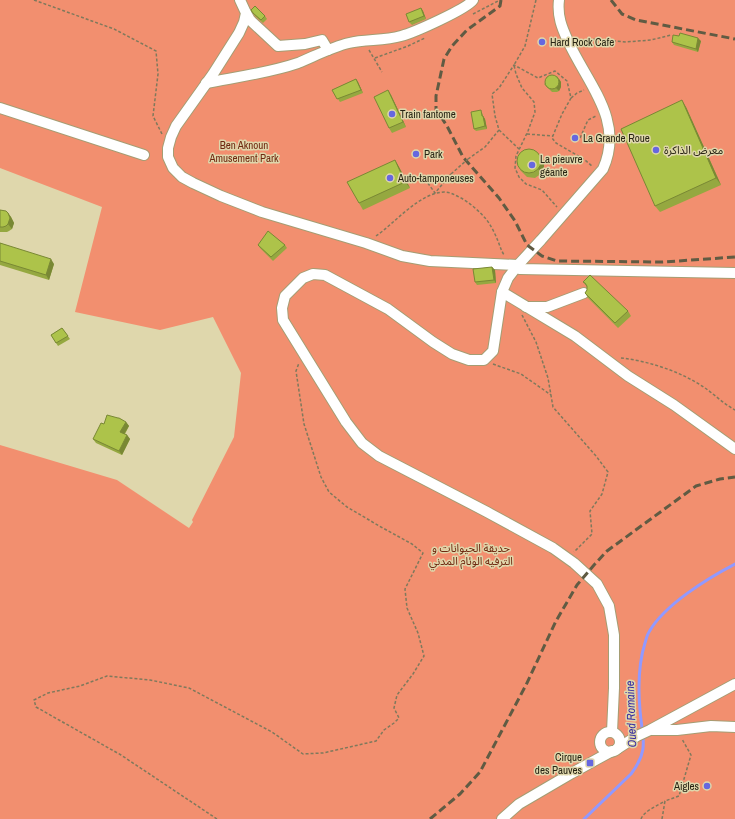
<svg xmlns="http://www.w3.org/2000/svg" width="735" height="819" viewBox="0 0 735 819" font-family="'Archivo Narrow','Noto Sans Arabic',sans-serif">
<rect width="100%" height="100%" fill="#dfd7ac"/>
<polygon fill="#f28f6f" points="0,0 735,0 735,819 0,819 0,445 117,480 189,528 193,522 192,520 234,437 241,373 213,317 160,330 75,312 102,207 0,168"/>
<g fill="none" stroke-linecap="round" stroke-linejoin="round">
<path stroke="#9199ff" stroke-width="3" d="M584,819L631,774C650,749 642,738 640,710C638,687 638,665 645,643C646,640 647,635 649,632C664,605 708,578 735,564"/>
<g stroke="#a59d73" stroke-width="12">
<g id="minor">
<polyline points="240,0 246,13 244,22 239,33 213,74 176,126 171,137 168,148 168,157 173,168 182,177 193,183 221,196 262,212 366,243 402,256 430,261 518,265"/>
<polyline points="246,13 250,20 278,46 305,44 322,40 328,50"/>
<path d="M206,83C237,77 269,73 298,63C315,56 332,47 349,43C366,39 384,41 401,36C413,33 467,9 473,0"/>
<polyline points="0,108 144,155"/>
<polyline points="516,267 520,269 735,273"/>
<path d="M502,292L508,278L518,265L541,240L603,169C625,120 587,83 568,41C562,28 557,16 559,0"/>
<polyline points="526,307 547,307 584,293"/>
<polyline points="652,730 677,730 711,726 735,727"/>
<polyline points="612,732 614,688 614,635 609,606 597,584 574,563 553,548 487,512 379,456 362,443 346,422 283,320 282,308 285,296 303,278 313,274 325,275 388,309 433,342 452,354 469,360 484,360 493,351 502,292 575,336 628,376 674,405 735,449"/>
<circle cx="610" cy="742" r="10"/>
<polyline points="617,749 637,736 650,730 735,684"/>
<polyline points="502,819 519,804 572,773 612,751"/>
</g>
</g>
<g stroke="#7f795c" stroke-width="1.5" stroke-dasharray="3 2" stroke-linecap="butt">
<polyline points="34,0 114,29 156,51 158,74 153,116 162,134"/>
<polyline points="536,0 525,46 514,65 516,74 522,88 534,102 535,112 528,131 516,156 515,168 519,177 526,184 542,190 557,207"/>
<polyline points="473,14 500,0"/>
<polyline points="578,41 597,39 626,42 651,40 671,35"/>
<polyline points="369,50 382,72"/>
<polyline points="375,58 408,46 425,38"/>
<polyline points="571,98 577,93 584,90"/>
<polyline points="499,130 519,149"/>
<polyline points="527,134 553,136"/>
<polyline points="580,138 588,120 596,116"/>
<polyline points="468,159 485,147 499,130 495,116 492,94 499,88 514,65 538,78 555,71 567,81 571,98 562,114 552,138 556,143 585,160 593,167"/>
<polyline points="422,175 435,193 451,174"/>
<path d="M376,236C395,223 419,193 444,192C450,192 455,195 461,198C470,203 479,211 486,219C491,225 495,234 498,241C500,246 501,250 504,255"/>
<polyline points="522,315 536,342 548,378 553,407 596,456 608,472 602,494 590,511 592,534 574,552"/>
<path d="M621,358C649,361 682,372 705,388C715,395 724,404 735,410"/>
<polyline points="493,364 521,374 551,395"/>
<polyline points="217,819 121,755 36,707 34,700 48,693 80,686 107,676 150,680 189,688 272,732 303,754 323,753 376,741 384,730 394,723 399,718 394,708 397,695 413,674 424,656 418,633 407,608 405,589 423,553 412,544 381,527 347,507 329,492 321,477 304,424 296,371 299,363"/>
<path d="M641,819C644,811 657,806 665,801"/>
<polyline points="662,819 665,801 679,796 691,755 682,739"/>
</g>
<use href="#minor" stroke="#fff" stroke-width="10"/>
<g stroke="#605b43" stroke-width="3" stroke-dasharray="8 4" stroke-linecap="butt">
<polyline points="501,0 500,6 467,30 452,46 444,59 436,96 436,109 447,126 463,157 499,198 515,221 527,245 542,256 557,261 663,262 735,257"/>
<polyline points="611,0 622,14 636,20 735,39"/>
<polyline points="430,819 460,794 480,772 526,685 556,621 577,585 594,565 607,551 696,486 720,479 735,477"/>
</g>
<polyline stroke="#7f795c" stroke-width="1.5" stroke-dasharray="3 2" stroke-linecap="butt" points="451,174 468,159"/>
</g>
<g fill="#95a840">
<polygon points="421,8 423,11 426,19 412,25 409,22"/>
<polygon points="251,10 265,16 267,19 263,23 255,16"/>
<polygon points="701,41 698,52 674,45 672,42"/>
<polygon points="557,76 561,82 561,87 559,91 557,92 552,92 544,84"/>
<polygon points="356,79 358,82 363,93 340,102 332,90"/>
<polygon points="388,90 391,95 406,127 392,133 389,128"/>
<polygon points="686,107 721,185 660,212 655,206"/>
<polygon points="483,113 483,116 485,119 487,129 476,131 474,129"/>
<polygon points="395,160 399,167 410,188 363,210 359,203"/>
<polygon points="544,162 544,170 542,173 535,178 527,177 520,170"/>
<polygon points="0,210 8,213 11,217 14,223 12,229 9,231 7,232 0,232"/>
<polygon points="0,243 54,264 49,280 0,265"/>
<polygon points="258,245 285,245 287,248 273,261 260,248"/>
<polygon points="492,267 495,270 496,283 477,285 475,282"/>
<polygon points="583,282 628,311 631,316 618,328 588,298 585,293 587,290 587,287"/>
<polygon points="62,328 70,339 58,346 51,335"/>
<polygon points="126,422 129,426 125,434 127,435 130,439 122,455 96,443 93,439 104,424"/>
</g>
<g fill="#798834">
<polygon points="421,8 423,11 426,19 424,16"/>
<polygon points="698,38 701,41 698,52 696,49"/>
<polygon points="356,79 358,82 363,93 361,90"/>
<polygon points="559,79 561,82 561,87 559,91 556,88"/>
<polygon points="388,90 391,95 406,127 403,122"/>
<polygon points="682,100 686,107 721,185 716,178"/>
<polygon points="483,116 485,119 487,129 485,126"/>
<polygon points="541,157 544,162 544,170 542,173 538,169"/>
<polygon points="395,160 399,167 410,188 405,182"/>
<polygon points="8,213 11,217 14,223 12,229 8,224"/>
<polygon points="51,259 54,264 49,280 46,275"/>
<polygon points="492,267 495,270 496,283 494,280"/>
<polygon points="126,422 129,426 123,436 120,432"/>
<polygon points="127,435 130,439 122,455 119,451"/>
</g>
<g fill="#adc34a" stroke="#798834">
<polygon points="255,6 265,16 261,20 253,13 251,10"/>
<polygon points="421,8 424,16 409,22 406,14"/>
<polygon points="680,33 698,38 696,49 672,42 673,35 679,36"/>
<circle cx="552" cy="82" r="7"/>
<polygon points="356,79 361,90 337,99 332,90"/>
<polygon points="388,90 403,122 389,128 374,97"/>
<polygon points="682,100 716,178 655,206 621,129"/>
<polygon points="481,110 482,116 483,116 485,126 474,129 471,112"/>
<circle cx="529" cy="161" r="12"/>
<polygon points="395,160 405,182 359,203 347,182"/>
<polygon points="0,210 6,211 8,213 10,218 8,224 6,226 3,227 0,227"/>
<polygon points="268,231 285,245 271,257 258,245"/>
<polygon points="0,243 51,259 46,275 0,261"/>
<polygon points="492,267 494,280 475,282 473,269"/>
<polygon points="590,275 628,311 615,323 585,293 587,290 587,286 585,283 583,282"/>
<polygon points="62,328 68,336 56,343 51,335"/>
<polygon points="107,415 118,418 119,418 126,422 120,432 127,435 119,451 93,439 101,423 104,424"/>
</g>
<g fill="#6667e0" stroke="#dfd7ac" stroke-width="1.5">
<circle cx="542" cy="42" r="4"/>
<circle cx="392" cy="114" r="4"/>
<circle cx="575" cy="138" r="4"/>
<circle cx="656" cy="150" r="4"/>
<circle cx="416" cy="154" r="4"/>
<circle cx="532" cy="165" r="4"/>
<circle cx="390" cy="178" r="4"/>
<rect x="586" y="759" width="8" height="8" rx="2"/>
<circle cx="707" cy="786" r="4"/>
</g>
<g text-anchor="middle" stroke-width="3" stroke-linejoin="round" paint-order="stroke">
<g font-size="11" fill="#272313" stroke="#dfd7ac" text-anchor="start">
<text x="550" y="46">Hard Rock Cafe</text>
<text x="400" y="118">Train fantome</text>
<text x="583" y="142">La Grande Roue</text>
<text x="664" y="154">معرض الذاكرة</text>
<text x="424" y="158">Park</text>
<text x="540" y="163">La pieuvre<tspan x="540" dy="13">géante</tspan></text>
<text x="398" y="182">Auto-tamponeuses</text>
<text x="582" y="761" text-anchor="end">Cirque<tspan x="582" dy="13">des Pauves</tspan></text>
<text x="699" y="790" text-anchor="end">Aigles</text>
</g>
<g font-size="11" fill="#6f2810" stroke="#dfd7ac">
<text x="244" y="149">Ben Aknoun<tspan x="244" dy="13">Amusement Park</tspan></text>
<text x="471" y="552">حديقة الحيوانات و<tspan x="471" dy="13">الترفيه الوئام المدني</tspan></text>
</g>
<g font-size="12" font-style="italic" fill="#392ea1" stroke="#dfd7ac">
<text transform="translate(631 714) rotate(-92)" y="4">Oued Romaine</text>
</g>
</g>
</svg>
